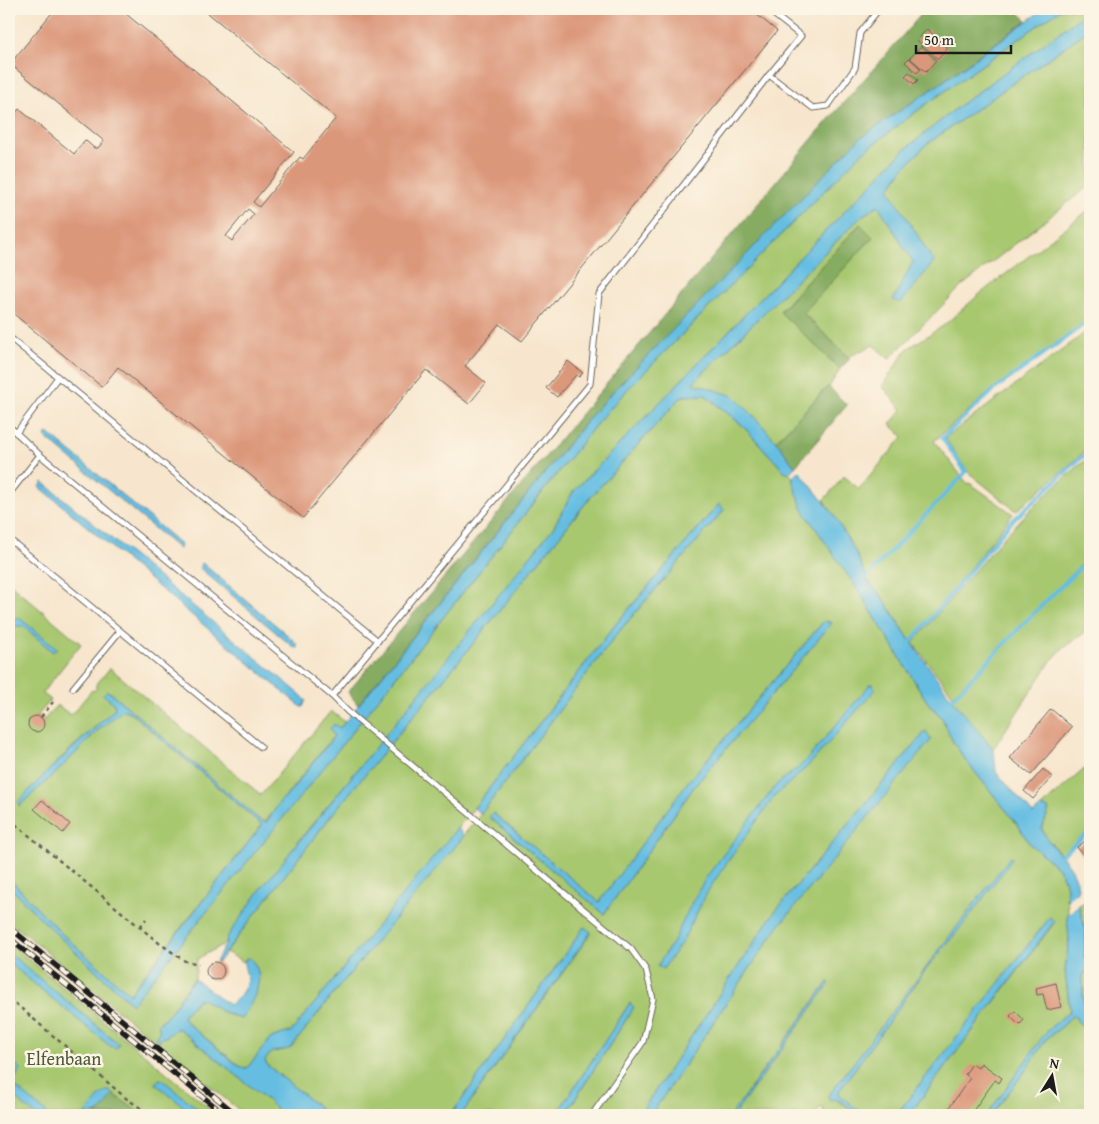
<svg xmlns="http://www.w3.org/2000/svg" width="1099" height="1124" viewBox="0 0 1099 1124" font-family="'Gentium Book Plus',serif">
<rect width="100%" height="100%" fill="#fcf5e5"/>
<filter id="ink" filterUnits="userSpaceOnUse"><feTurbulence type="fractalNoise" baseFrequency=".02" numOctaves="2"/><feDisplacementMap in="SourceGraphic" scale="10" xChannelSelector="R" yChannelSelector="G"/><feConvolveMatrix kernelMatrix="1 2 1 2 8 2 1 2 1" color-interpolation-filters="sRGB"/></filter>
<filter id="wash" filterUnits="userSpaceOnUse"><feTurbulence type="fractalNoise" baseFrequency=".0096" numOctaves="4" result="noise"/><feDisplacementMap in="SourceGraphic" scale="20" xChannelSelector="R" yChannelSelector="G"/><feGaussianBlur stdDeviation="1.12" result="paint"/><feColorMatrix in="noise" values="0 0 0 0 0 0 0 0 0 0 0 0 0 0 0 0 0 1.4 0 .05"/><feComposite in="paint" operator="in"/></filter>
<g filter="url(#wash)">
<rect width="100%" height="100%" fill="#f7e6cd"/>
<g fill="#a8c86f" stroke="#627246" fill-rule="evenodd">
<polygon points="1061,9 1090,9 1090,10 959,106 903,151 573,492 553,528 425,688 300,839 227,937 226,943 197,959 195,979 191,982 169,1014 160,1022 159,1033 166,1037 175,1029 180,1029 267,1100 282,1115 245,1115 9,921 9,886 52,930 132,1004 388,687 598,422 627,390 861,154 921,108"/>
<polygon points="1090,29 1090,185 963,285 889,359 873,345 848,357 802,313 873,237 860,224 780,311 840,369 829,387 827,387 776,441 751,413 693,383 861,217 878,205 903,169 927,144"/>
<polygon points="1090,209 1090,321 994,388 934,441 967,483 971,484 1013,514 911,642 881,595 872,588 865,579 865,574 856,553 824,500 844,476 859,489 903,437 890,424 902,410 882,386 907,349 943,326 981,293"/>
<polygon points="1090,329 1090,447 1016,511 968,472 945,438"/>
<path d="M705,395L742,425L784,471L789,473L793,477V482L928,703L942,718L953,742L966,761L1018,825L1029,843L1057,867L1063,877L1067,887L1069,941L1065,971L1070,1011L1050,1028L987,1115H909L1054,923L1050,918L896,1115H865L841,1098L838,1091L835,1099L860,1115H820L824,1110L821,1107L815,1115H734L829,984L828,982L731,1115H651L775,931L926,731L773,914L639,1115H565L634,1007L630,1003L556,1115H461L591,933L584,927L451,1115H328L266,1064L265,1060L272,1052L289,1049L294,1044L334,993L481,814L617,634L724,510L719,504L615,625L474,808L292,1031L271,1038L247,1068L241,1067L186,1022L183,1017L190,1007L193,1006L198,999H202L221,1011L240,1019L257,990L246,958L244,962L226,952L334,812L468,650L589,499L682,396ZM824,621L831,622L694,787L604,914L493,813L599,903L687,783Z"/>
<path d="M1090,457V555L953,695L913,643C969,578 1022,509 1090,457Z"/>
<polygon points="1090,560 1090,629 1063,648 1051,661 993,749 952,699 1032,616"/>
<path d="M9,583L81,644L42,693L51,700L38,715L44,720L57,705L71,715L92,690L94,691L97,687L95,686L110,668L261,795L331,711L345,722L265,822L261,821L111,693L106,691C108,697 115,704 115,709C82,740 45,768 19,806L59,770L96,732L122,710L130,712L262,825L129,994L62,934L9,878Z"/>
<polygon points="1090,764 1090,832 1062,855 1047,839 1042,829 1049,809 1041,807"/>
<polygon points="1090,899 1090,956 1084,959 1086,932 1079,905"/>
<polygon points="9,943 218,1115 9,1115"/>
<polygon points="1090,969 1090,1009 1086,1009 1083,996 1083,974"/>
<polygon points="1073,1015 1085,1030 1090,1048 1090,1115 991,1115 1024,1073 1046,1039 1064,1025"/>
</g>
<g fill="#86ac62" stroke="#51643f">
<polygon points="926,9 1014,9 1027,20 938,85 860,138 593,413 358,705 348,692 818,132"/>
<polygon points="860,224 873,237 803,313 850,359 840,369 780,312"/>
<polygon points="828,386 847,405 795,467 776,441"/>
<polygon points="113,1094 117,1097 143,1115 96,1115 103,1109"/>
</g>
<g fill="#65bee2" stroke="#406d7f">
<polygon points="1044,9 1061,9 921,108 861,154 627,390 598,422 334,755 132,1004 52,930 9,886 9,878 62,934 130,994 262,825 130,712 123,710 96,732 59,770 19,806 18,802 46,773 115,709 114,704 103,694 106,691 111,693 261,821 267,822 281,800 287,796 334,736 330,729 334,724 340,728 593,413 620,384 860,138 938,85"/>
<polygon points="1090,10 1090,29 927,144 903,169 889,189 934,262 901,303 893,300 913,262 878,205 861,217 693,383 734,396 751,413 776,441 795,467 789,473 784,471 742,425 705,395 682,396 589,499 468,650 334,812 218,962 216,962 226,943 227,937 263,886 553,528 573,492 903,151 959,106"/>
<polygon points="48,433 176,540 181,546 179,549 45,437"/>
<path d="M799,471L832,512L856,553L869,583L881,595L911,642L952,699L994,750L996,772L1033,814L1041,807L1049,809L1042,829C1053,854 1077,862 1078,891L1066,900L1067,887L1063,877L1057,867L1029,843L1018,825L966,761L953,742L942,718L928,703L860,593L803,510L793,482V477Z"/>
<polygon points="43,482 301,695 306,700 303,707 301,707 40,487"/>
<polygon points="719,504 724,510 617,634 481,814 474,808 615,625"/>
<polygon points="202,563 291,638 297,644 297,648 295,648 286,641 202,570 199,567"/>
<polygon points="18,617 57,648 53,652 23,626 17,626 9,636 9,627"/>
<polygon points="824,621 832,623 694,787 604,914 489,817 493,813 599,902 687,783"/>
<polygon points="871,683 876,689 810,764 775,796 721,871 708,891 682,942 663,969 657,966 674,940 692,902 707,876 777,784 798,768 809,757"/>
<polygon points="926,731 931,740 775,931 651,1115 639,1115 773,914"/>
<path d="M457,828L464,836L334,993L294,1044L289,1049L272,1052L265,1060L267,1065L328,1115H282L267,1100L178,1028L166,1037H162L159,1041L155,1038L160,1030L158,1025L169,1014L193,980H196L229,1005C237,1001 247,988 247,978C247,973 244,968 244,962L248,957C270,974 253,1002 241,1019L221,1011L202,999H198C192,1006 188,1009 183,1017L186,1022L236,1064L243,1068H247L271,1038L292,1031Z"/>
<path d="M1010,857L1012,858L1011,861L966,921L928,967L839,1091L840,1096L865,1115C852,1115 843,1096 830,1100L828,1098L829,1095Z"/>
<polygon points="1079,905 1086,932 1084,958 1090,956 1090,969 1083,974 1083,996 1086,1009 1090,1009 1090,1040 1088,1043 1085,1030 1073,1015 1064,1025 1046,1039 1024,1073 991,1115 987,1115 1041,1039 1050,1028 1070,1011 1065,971 1069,941 1067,915"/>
<polygon points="1050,917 1054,922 909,1115 896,1115"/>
<polygon points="584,927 591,932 461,1115 451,1115"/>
<polygon points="9,953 113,1039 119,1044 118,1047 115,1048 110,1046 9,963"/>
<polygon points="828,982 830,983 734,1115 731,1115"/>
<polygon points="630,1003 634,1007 565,1115 556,1115"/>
<polygon points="9,1057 21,1069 13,1081 13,1085 49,1115 35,1115 9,1093"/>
<polygon points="159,1079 163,1080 205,1115 194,1115 157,1085 156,1083"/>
<path d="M106,1091H110L113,1094C105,1108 101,1115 85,1115L99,1097Z"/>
</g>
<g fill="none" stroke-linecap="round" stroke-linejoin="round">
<g stroke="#65bee2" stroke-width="4">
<polyline points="865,579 966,472 942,438 995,389 1090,320"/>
<polyline points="911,642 1009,524 1075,463 1090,451"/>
<polyline points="952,699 1031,616 1090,558"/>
<polyline points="1062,855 1090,831"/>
</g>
</g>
<g id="blocks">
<g fill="#db977a" fill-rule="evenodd">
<path d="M55,9H120L294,152L253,202L259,207L300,157L303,159L336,118L203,9H750L777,31L522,341L499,324L465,366L486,383L469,404L426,370L303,518L118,367L102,387L9,310V121L19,109L74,154L85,140L94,148H98L104,141L10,64ZM248,209L254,214L232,241L226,236Z"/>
<polygon points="927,29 948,48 938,59 917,40"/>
<polygon points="921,46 936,60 926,72 910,58"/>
<polygon points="909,58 921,69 917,73 905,62"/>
<polygon points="909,72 918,80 914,84 905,76"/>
<polygon points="568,361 583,373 579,377 576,375 557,397 546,388"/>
<polygon points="1051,709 1072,727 1031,775 1010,758"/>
<circle cx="36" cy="724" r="8"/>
<polygon points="1043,769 1052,777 1033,799 1024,791"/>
<polygon points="42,800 70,824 63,833 34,809"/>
<polygon points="1088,839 1090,842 1090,856 1086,859 1077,847"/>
<circle cx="215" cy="971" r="9"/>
<polygon points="1056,983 1061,1007 1047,1010 1043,994 1037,995 1036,988"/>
<polygon points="1015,1011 1024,1020 1019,1025 1010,1016"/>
<polygon points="981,1063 1002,1078 999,1083 995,1080 970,1115 944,1115 970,1078 965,1074 972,1064 978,1068"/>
</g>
</g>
</g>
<g filter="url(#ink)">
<use href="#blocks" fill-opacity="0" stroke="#69635a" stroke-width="1"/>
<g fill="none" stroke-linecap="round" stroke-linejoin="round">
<g stroke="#69635a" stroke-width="7">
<g id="service">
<polyline points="767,9 801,36 769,75 813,108 828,106 855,68 860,33 879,9"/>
<polyline points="9,337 58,377"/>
<polyline points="9,426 40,455 332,696 347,711 631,949 646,970 653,999 643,1042 592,1115"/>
<polyline points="16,433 58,377 378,641"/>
<polyline points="9,494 40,455"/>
<polyline points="9,539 261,747"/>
<polyline points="73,688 120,631"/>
<polyline points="332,696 590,384 599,294 769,75"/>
</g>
</g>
<g stroke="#69635a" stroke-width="2.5" stroke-dasharray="4 4" stroke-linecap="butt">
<polyline points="41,717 53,702"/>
<polyline points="9,819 159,943 185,961 199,964"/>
<polyline points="140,927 146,919"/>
<polyline points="9,998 127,1099 151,1115"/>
</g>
<use href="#service" stroke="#fff" stroke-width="5"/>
<g stroke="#1c1c1c" stroke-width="5.5">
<g id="rail">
<polyline points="9,927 237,1115"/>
<polyline points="9,938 225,1115"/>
</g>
</g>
<use href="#rail" stroke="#fcf5e5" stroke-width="4" stroke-dasharray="11" stroke-linecap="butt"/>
</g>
</g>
<g text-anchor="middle" stroke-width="5" stroke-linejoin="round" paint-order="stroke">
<g font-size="18" fill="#4d5839" stroke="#fcf5e5">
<text x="64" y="1065">Elfenbaan</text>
</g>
</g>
<rect width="1099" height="1124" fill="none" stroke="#fcf5e5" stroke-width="30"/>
<g transform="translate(1052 1076) rotate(11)" stroke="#fcf5e5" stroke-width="4" paint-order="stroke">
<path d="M0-4L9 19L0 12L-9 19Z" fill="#1c1c1c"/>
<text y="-8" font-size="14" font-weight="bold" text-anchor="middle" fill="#1c1c1c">N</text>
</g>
<path d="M916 45v8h95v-8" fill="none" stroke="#1c1c1c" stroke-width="2.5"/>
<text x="924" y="45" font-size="15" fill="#1c1c1c" stroke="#fcf5e5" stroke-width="4" paint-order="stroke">50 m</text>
</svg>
